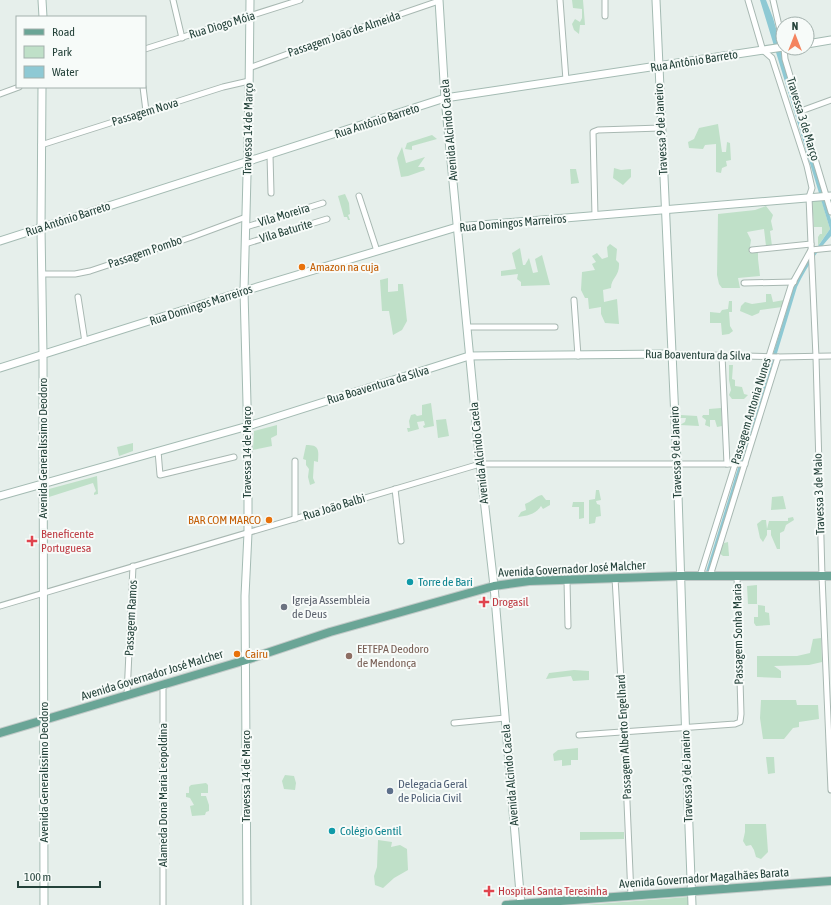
<svg xmlns="http://www.w3.org/2000/svg" width="831" height="905" viewBox="0 0 831 905" font-family="'Asap Condensed',sans-serif">
<rect width="100%" height="100%" fill="#e6efeb"/>
<g fill="#bfe0c8">
<polygon points="572,0 583,0 585,25 580,25 579,34 574,30 572,24 575,19 580,22 582,18 582,9 573,8"/>
<polygon points="718,124 722,152 726,152 727,142 730,143 731,160 726,161 727,166 722,168 721,173 716,172 716,144 705,145 703,149 689,148 688,142 694,139 699,128"/>
<polygon points="432,135 437,139 412,146 412,150 405,149 407,143"/>
<polygon points="402,147 406,163 425,157 418,167 424,167 425,170 408,176 401,177 397,158"/>
<polygon points="614,168 621,170 631,169 631,177 623,185 613,178"/>
<polygon points="570,169 576,169 579,183 571,184"/>
<polygon points="345,194 349,203 350,214 348,215 350,220 348,220 347,217 344,217 338,196"/>
<polygon points="821,199 830,229 818,246 818,237 820,234 822,234 822,227 814,227 812,200"/>
<polygon points="766,206 773,215 771,221 773,230 770,231 772,246 766,246 764,229 747,232 751,240 749,253 758,251 758,259 760,276 738,278 740,288 722,288 719,284 717,275 718,214 755,210"/>
<path d="M610,244L617,249L616,260L619,263C620,276 611,278 611,288L603,290L604,302L617,299L619,324L605,323L601,314V307L589,309L588,298H585L581,290L582,272L595,270L592,264L596,262L592,256L597,253L602,259L608,257L607,247Z"/>
<polygon points="520,248 523,265 525,265 529,258 533,273 538,272 535,259 542,255 550,285 521,286 521,282 517,279 518,274 501,276 501,271 516,269 512,253"/>
<polygon points="388,278 388,292 398,291 398,284 403,284 407,321 402,330 393,335 389,311 382,311 380,280"/>
<polygon points="766,294 771,294 773,302 784,300 782,307 760,310 759,313 752,316 740,311 741,306 745,302 752,304 766,302"/>
<polygon points="729,301 732,301 732,312 729,312 730,326 733,331 729,334 722,335 721,323 710,323 710,312 720,313 722,310 728,309"/>
<polygon points="729,365 733,365 732,379 735,380 735,386 742,387 744,394 748,395 744,399 732,399 729,395 731,390 729,380"/>
<polygon points="431,403 434,426 424,428 423,426 425,425 424,421 417,422 419,429 408,432 407,428 410,428 409,421 411,415 415,414 417,416 422,415 422,405"/>
<polygon points="721,408 722,426 717,427 715,420 710,420 710,427 705,425 706,420 702,417 703,415 709,415 709,409"/>
<polygon points="681,415 697,416 699,426 680,425 685,422 686,418 680,418"/>
<polygon points="446,419 449,436 438,438 436,420"/>
<polygon points="277,425 277,435 271,438 272,446 253,450 254,431"/>
<polygon points="133,443 133,451 119,456 117,447"/>
<path d="M306,445C319,445 319,449 318,462L314,461L313,478L315,483L310,485L308,477L309,469L306,465V460L303,459Z"/>
<polygon points="97,476 98,494 94,495 94,493 96,491 93,483 49,497 49,489"/>
<polygon points="596,490 599,490 601,500 596,501 597,504 600,505 601,516 596,517 595,523 589,524 589,500 595,499"/>
<path d="M542,495L546,500H550V505L543,509L541,506C536,514 527,516 518,517L521,512L526,510L525,504C531,502 536,496 542,495Z"/>
<polygon points="783,496 786,509 771,510 772,497"/>
<polygon points="573,502 584,502 584,518 579,519 579,507 572,507"/>
<polygon points="793,517 794,520 786,525 784,531 780,533 780,549 777,549 771,535 771,530 767,530 767,535 763,542 760,538 757,524 762,520 766,520 767,529 769,521 788,521 788,518"/>
<polygon points="728,542 729,556 723,556 719,553 724,543"/>
<polygon points="757,585 757,604 748,604 747,586"/>
<polygon points="758,605 765,606 765,612 769,613 770,625 756,626 754,623 754,617 758,617"/>
<polygon points="821,638 822,662 809,665 774,666 781,671 781,678 757,677 757,656 797,656 810,653 813,639"/>
<polygon points="574,670 589,671 589,680 573,681 571,676 546,679 549,673"/>
<polygon points="761,700 796,700 797,705 818,705 819,719 799,722 799,727 793,728 784,739 763,739 760,718"/>
<polygon points="578,748 578,760 571,760 571,765 562,766 562,760 554,761 553,754 558,750"/>
<polygon points="766,757 774,757 775,773 768,774"/>
<polygon points="285,775 294,776 296,783 295,790 284,789 282,781"/>
<polygon points="206,783 208,785 208,793 201,793 201,796 206,796 209,805 209,811 206,812 205,815 192,816 190,806 194,805 190,798 186,797 186,793 189,793 189,787 191,785"/>
<polygon points="745,824 766,824 768,852 761,859 756,857 754,850 751,845 746,846 743,841 745,832"/>
<polygon points="580,832 624,832 624,839 580,840"/>
<polygon points="378,840 392,842 391,847 400,845 407,849 408,870 394,878 383,888 375,885 374,876 377,867"/>
<polygon points="688,897 689,905 583,905"/>
</g>
<path fill="#8ec9d4" d="M760,0H766L773,18L831,220V236C817,251 806,268 797,287L710,575H705L794,286L798,275L830,229Z"/>
<g fill="none" stroke-linecap="round" stroke-linejoin="round">
<g stroke="#a8b8b2" stroke-width="7">
<g id="street">
<polyline points="173,0 182,38"/>
<polyline points="560,0 566,80"/>
<polyline points="748,0 763,51"/>
<polyline points="773,0 783,43"/>
<polyline points="605,16 605,0"/>
<polyline points="784,48 785,59 831,212"/>
<polyline points="145,49 300,0"/>
<polyline points="764,51 772,58 807,166 812,188 809,197 811,244 816,357 822,576 831,790"/>
<polyline points="249,68 351,31 439,1"/>
<polyline points="143,87 146,111"/>
<polyline points="0,94 19,87"/>
<polyline points="801,111 831,100"/>
<polyline points="41,145 223,87 249,81"/>
<polyline points="270,155 271,193"/>
<polyline points="359,196 377,251"/>
<polyline points="595,216 593,132 598,130 661,128"/>
<polyline points="246,227 323,203"/>
<polyline points="245,244 327,219"/>
<polyline points="752,250 811,244"/>
<polyline points="42,274 75,274 90,271 192,237 246,217"/>
<polyline points="744,283 794,282"/>
<polyline points="78,297 85,342"/>
<polyline points="574,300 578,356"/>
<polyline points="467,327 555,327"/>
<polyline points="671,354 778,357 831,356"/>
<polyline points="722,355 727,464"/>
<polyline points="158,451 160,475 234,457"/>
<polyline points="395,489 401,541"/>
<polyline points="295,519 295,461"/>
<polyline points="700,576 791,286 811,250 831,248"/>
<polyline points="710,576 778,357"/>
<polyline points="615,578 624,732 631,896"/>
<polyline points="567,580 568,626"/>
<polyline points="0,606 480,464 745,464"/>
<polyline points="127,695 133,566"/>
<polyline points="454,723 505,718"/>
<polyline points="579,735 735,724 740,722 741,714 737,576"/>
<polyline points="163,905 163,684"/>
</g>
</g>
<g stroke="#a4bbb3" stroke-width="9">
<g id="secondary">
<polyline points="42,0 43,17"/>
<polyline points="439,0 445,98 480,464 494,586 521,905"/>
<polyline points="656,0 677,463 687,775 692,905"/>
<polyline points="807,44 831,40"/>
<polyline points="42,87 41,228 43,355 44,905"/>
<polyline points="0,241 445,98 783,47"/>
<polyline points="0,368 244,291 457,227 831,196"/>
<polyline points="0,496 248,426 469,356 671,354"/>
<polyline points="247,905 245,596 248,533 248,441 244,291 249,98 250,0"/>
</g>
</g>
<g stroke="#c2cac8" stroke-width="10">
<g id="primary">
<polyline points="0,733 246,660 330,632 494,586 529,581 680,576 831,576"/>
<polyline points="506,905 831,881"/>
</g>
</g>
<use href="#street" stroke="#fff" stroke-width="5"/>
<use href="#secondary" stroke="#fff" stroke-width="7"/>
<use href="#primary" stroke="#6aa596" stroke-width="8"/>
</g>
<g fill="#e8710a" stroke="#f7fbf9" stroke-width="1.5">
<circle cx="302" cy="267" r="4"/>
<circle cx="269" cy="520" r="4"/>
<circle cx="237" cy="654" r="4"/>
</g>
<g fill="#e0444e" stroke="#f7fbf9" stroke-width="1.5">
<path d="M30 535h4v4h4v4h-4v4h-4v-4h-4v-4h4z"/>
<path d="M482 596h4v4h4v4h-4v4h-4v-4h-4v-4h4z"/>
<path d="M487 885h4v4h4v4h-4v4h-4v-4h-4v-4h4z"/>
</g>
<g fill="#0f9aa8" stroke="#f7fbf9" stroke-width="1.5">
<circle cx="410" cy="582" r="4"/>
<circle cx="332" cy="831" r="4"/>
</g>
<circle fill="#6b7280" stroke="#f7fbf9" stroke-width="1.5" cx="284" cy="607" r="4"/>
<circle fill="#8d6e63" stroke="#f7fbf9" stroke-width="1.5" cx="349" cy="656" r="4"/>
<circle fill="#5c6f8a" stroke="#f7fbf9" stroke-width="1.5" cx="390" cy="791" r="4"/>
<g text-anchor="middle" stroke-width="4" stroke-linejoin="round" paint-order="stroke">
<g font-size="12" fill="#24423a" stroke="#f7fbf9">
<text transform="translate(222 25) rotate(-17)" y="4">Rua Diogo Móia</text>
<text transform="translate(344 34) rotate(-19)" y="4">Passagem João de Almeida</text>
<text transform="translate(694 61) rotate(-9)" y="4">Rua Antônio Barreto</text>
<text transform="translate(145 112) rotate(-17)" y="4">Passagem Nova</text>
<text transform="translate(803 119) rotate(73)" y="4">Travessa 3 de Março</text>
<text transform="translate(377 121) rotate(-18)" y="4">Rua Antônio Barreto</text>
<text transform="translate(248 129) rotate(-89)" y="4">Travessa 14 de Março</text>
<text transform="translate(661 129) rotate(-93)" y="4">Travessa 9 de Janeiro</text>
<text transform="translate(449 130) rotate(-95)" y="4">Avenida Alcindo Cacela</text>
<text transform="translate(284 215) rotate(-17)" y="4">Vila Moreira</text>
<text transform="translate(68 219) rotate(-18)" y="4">Rua Antônio Barreto</text>
<text transform="translate(513 223) rotate(-5)" y="4">Rua Domingos Marreiros</text>
<text transform="translate(286 231) rotate(-17)" y="4">Vila Baturite</text>
<text transform="translate(145 252) rotate(-19)" y="4">Passagem Pombo</text>
<text transform="translate(201 305) rotate(-18)" y="4">Rua Domingos Marreiros</text>
<text transform="translate(698 355) rotate(1)" y="4">Rua Boaventura da Silva</text>
<text transform="translate(378 385) rotate(-17)" y="4">Rua Boaventura da Silva</text>
<text transform="translate(751 411) rotate(-73)" y="4">Passagem Antonia Nunes</text>
<text transform="translate(43 448) rotate(-90)" y="4">Avenida Generalíssimo Deodoro</text>
<text transform="translate(247 452) rotate(-90)" y="4">Travessa 14 de Março</text>
<text transform="translate(676 452) rotate(-92)" y="4">Travessa 9 de Janeiro</text>
<text transform="translate(479 453) rotate(-96)" y="4">Avenida Alcindo Cacela</text>
<text transform="translate(819 494) rotate(-92)" y="4">Travessa 3 de Maio</text>
<text transform="translate(334 507) rotate(-17)" y="4">Rua João Balbi</text>
<text transform="translate(572 569) rotate(-3)" y="4">Avenida Governador José Malcher</text>
<text transform="translate(131 618) rotate(-87)" y="4">Passagem Ramos</text>
<text transform="translate(738 634) rotate(-91)" y="4">Passagem Sonha Maria</text>
<text transform="translate(152 675) rotate(-17)" y="4">Avenida Governador José Malcher</text>
<text transform="translate(624 737) rotate(-93)" y="4">Passagem Alberto Engelhard</text>
<text transform="translate(44 772) rotate(-90)" y="4">Avenida Generalíssimo Deodoro</text>
<text transform="translate(510 775) rotate(-95)" y="4">Avenida Alcindo Cacela</text>
<text transform="translate(246 776) rotate(-90)" y="4">Travessa 14 de Março</text>
<text transform="translate(687 776) rotate(-92)" y="4">Travessa 9 de Janeiro</text>
<text transform="translate(163 795) rotate(-90)" y="4">Alameda Dona Maria Leopoldina</text>
<text transform="translate(704 878) rotate(-4)" y="4">Avenida Governador Magalhães Barata</text>
</g>
<g font-size="12" fill="#c56008" stroke="#f7fbf9" text-anchor="start">
<text x="310" y="271">Amazon na cuja</text>
<text x="261" y="524" text-anchor="end">BAR COM MARCO</text>
<text x="245" y="658">Cairu</text>
</g>
<g font-size="12" fill="#be3a42" stroke="#f7fbf9" text-anchor="start">
<text x="41" y="538">Beneficente<tspan x="41" dy="14">Portuguesa</tspan></text>
<text x="492" y="606">Drogasil</text>
<text x="498" y="895">Hospital Santa Teresinha</text>
</g>
<g font-size="12" fill="#0d838f" stroke="#f7fbf9" text-anchor="start">
<text x="418" y="586">Torre de Bari</text>
<text x="340" y="835">Colégio Gentil</text>
</g>
<g font-size="12" fill="#5b616d" stroke="#f7fbf9" text-anchor="start">
<text x="292" y="604">Igreja Assembleia<tspan x="292" dy="14">de Deus</tspan></text>
</g>
<g font-size="12" fill="#785e54" stroke="#f7fbf9" text-anchor="start">
<text x="357" y="653">EETEPA Deodoro<tspan x="357" dy="14">de Mendonça</tspan></text>
</g>
<g font-size="12" fill="#4e5e75" stroke="#f7fbf9" text-anchor="start">
<text x="398" y="788">Delegacia Geral<tspan x="398" dy="14">de Policia Civil</tspan></text>
</g>
</g>
<rect x="16" y="16" width="130" height="72" fill="#f7fbf9" stroke="#a3b1ad"/>
<rect x="24" y="29" width="20" height="6" fill="#6aa596" stroke="#a3b1ad"/>
<text x="52" y="36" font-size="12" fill="#24423a">Road</text>
<rect x="24" y="46" width="20" height="12" fill="#bfe0c8" stroke="#a3b1ad"/>
<text x="52" y="56" font-size="12" fill="#24423a">Park</text>
<rect x="24" y="66" width="20" height="12" fill="#8ec9d4" stroke="#a3b1ad"/>
<text x="52" y="76" font-size="12" fill="#24423a">Water</text>
<g transform="translate(795 36)"><circle r="19" fill="#f7fbf9" stroke="#a3b1ad"/>
<path d="M0-3L7 15L0 10L-7 15Z" fill="#f4845f"/>
<text y="-6" font-size="11" font-weight="bold" text-anchor="middle" fill="#24423a">N</text>
</g>
<path d="M18 881v6h82v-6" fill="none" stroke="#24423a" stroke-width="2"/>
<text x="24" y="881" font-size="12" fill="#24423a" stroke="#f7fbf9" stroke-width="3" paint-order="stroke">100 m</text>
</svg>
